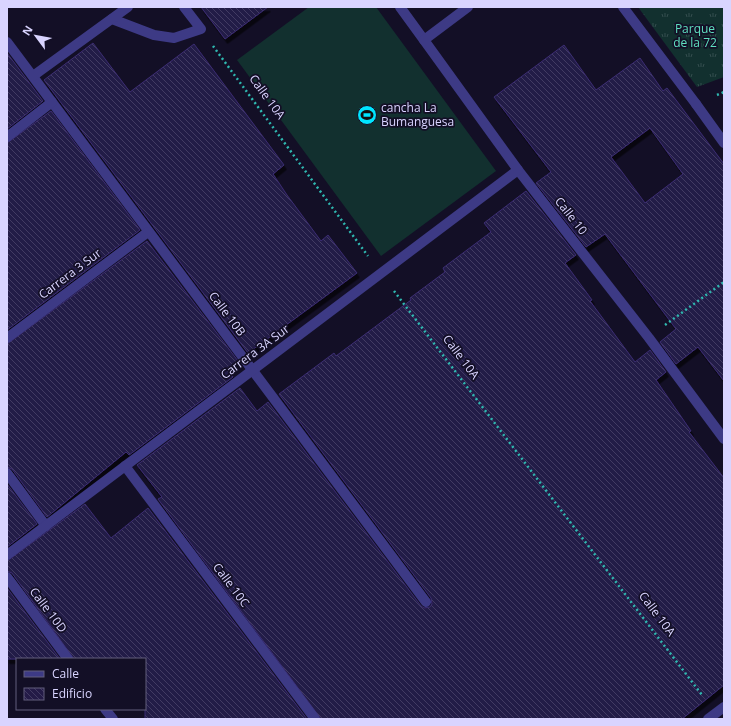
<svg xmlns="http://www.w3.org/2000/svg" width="731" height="726" viewBox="0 0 731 726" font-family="'Open Sans',sans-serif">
<defs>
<pattern id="grass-tufts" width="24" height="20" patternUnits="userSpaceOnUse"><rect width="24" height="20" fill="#12302f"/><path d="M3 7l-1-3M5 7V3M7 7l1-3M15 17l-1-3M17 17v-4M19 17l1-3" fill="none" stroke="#344d4e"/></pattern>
<pattern id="building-back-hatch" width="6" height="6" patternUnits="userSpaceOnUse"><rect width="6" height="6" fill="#241b47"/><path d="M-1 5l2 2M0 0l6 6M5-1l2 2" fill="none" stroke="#433b63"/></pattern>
<filter id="shadow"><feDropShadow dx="2.5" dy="4.5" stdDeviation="0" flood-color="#0009"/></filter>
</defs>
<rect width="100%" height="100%" fill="#130f26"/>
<polygon fill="url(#grass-tufts)" points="638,7 724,7 724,77 697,87"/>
<polygon fill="#12302f" points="309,7 376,7 496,171 381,256 237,60"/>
<g fill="url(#building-back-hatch)" stroke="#3b2d73" fill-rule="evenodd" filter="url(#shadow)">
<polygon points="201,7 268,7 225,39"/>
<polygon points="93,43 130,92 194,44 284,165 273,174 287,195 321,241 328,235 357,273 248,353 44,80"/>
<path d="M564,45L596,90L640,58L663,91L667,88L724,164V381L698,347L676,364L660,342L676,329L605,234L586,247L536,183L551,172L494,97ZM650,128L683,174L645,203L611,157Z"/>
<polygon points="7,53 43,101 7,129"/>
<polygon points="51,111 140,230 7,330 7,143"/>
<polygon points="526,191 576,255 565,263 592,300 590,301 635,362 650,350 666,372 656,380 691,431 689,432 724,478 724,685 682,719 321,719 158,499 162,497 137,465 240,388 257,411 268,402 421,606 424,608 430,607 432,604 431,598 279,394 334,353 336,356 411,300 410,298 445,272 443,268 491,232 484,223"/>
<polygon points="147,241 238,361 228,368 233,377 129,455 126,452 47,517 12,469 7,467 7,344"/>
<polygon points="7,484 37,524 7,547"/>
<polygon points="85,504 111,538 148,508 307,719 145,719 145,659 74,659 12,573 7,571 7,561"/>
<polygon points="7,588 60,659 7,659"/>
</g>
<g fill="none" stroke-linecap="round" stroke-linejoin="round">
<g stroke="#2fb8b0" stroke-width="2.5" stroke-dasharray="2 3" stroke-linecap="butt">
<polyline points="213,46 368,256"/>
<polyline points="717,95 724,92"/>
<polyline points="394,291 702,695"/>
<polyline points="665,325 724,282"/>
</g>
<polyline stroke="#3d3a85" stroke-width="10" points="696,104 724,143"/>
<g stroke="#3d3a85" stroke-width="10">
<polyline points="400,7 424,40"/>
<polyline points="623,7 696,104"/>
<polyline points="112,19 154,35 174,38 201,29 184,7"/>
<polyline points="7,42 426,602"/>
<polyline points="33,76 128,7"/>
<polyline points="7,137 52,102"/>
<polyline points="518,170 649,338 724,439"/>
<polyline points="7,338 148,232"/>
<polyline points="125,466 315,719"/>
<polyline points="7,473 46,526"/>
<polyline points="7,577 68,659"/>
<polyline points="105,709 113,719"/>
<polyline points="708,719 724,707"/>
</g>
<polyline stroke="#3d3a85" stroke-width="10" points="7,555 518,170 424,40 468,7"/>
</g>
<defs>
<g id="stadium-disc" transform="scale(1)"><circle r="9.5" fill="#00e5ff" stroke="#130f26"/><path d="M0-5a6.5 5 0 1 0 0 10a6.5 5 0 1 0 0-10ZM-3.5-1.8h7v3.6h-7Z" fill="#111"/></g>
</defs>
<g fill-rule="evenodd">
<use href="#stadium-disc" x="367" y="115"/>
</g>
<g text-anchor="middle" stroke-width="3.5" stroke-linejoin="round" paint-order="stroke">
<g font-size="12" fill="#5fe0c0" stroke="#130f26">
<text x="695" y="33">Parque<tspan x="695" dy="14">de la 72</tspan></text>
</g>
<g font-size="12" fill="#d9d4ff" stroke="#130f26">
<text transform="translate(267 97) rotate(54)" y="4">Calle 10A</text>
<text transform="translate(571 216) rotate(52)" y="4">Calle 10</text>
<text transform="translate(70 274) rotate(-37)" y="4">Carrera 3 Sur</text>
<text transform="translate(227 314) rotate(53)" y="4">Calle 10B</text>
<text transform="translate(255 352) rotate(-37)" y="4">Carrera 3A Sur</text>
<text transform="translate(461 357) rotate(53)" y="4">Calle 10A</text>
<text transform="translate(231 585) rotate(53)" y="4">Calle 10C</text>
<text transform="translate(48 610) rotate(53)" y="4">Calle 10D</text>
<text transform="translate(657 614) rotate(53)" y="4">Calle 10A</text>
</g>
<g font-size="12" fill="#d9d4ff" stroke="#130f26" text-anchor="start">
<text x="381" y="112">cancha La<tspan x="381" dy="14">Bumanguesa</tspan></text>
</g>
</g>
<rect width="731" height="726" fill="none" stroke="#d9d4ff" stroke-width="16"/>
<rect x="16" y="658" width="130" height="52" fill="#130f26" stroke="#625e7d"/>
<rect x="24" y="671" width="20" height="6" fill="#3d3a85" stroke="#625e7d"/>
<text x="52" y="678" font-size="12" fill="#d9d4ff">Calle</text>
<rect x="24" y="688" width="20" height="12" fill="url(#building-back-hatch)" stroke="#625e7d"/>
<text x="52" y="698" font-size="12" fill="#d9d4ff">Edificio</text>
<g transform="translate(36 36) rotate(302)" stroke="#130f26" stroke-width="3" paint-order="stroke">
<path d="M0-3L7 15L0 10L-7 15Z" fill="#d9d4ff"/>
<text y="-6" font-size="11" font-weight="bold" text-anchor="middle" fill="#d9d4ff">N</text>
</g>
</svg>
